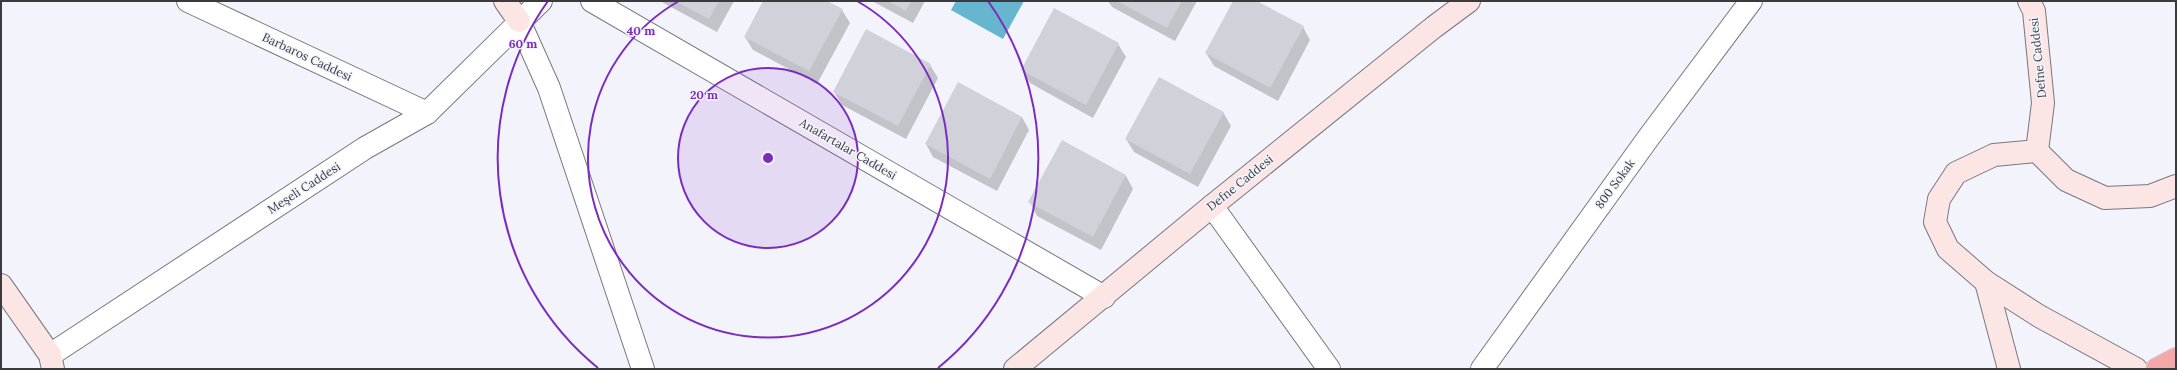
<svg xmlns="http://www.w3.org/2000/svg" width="2177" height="370" viewBox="0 0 2177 370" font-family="Lora,serif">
<rect width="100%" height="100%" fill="#f3f3fc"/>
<polygon fill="#67b6cf" points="956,1 1024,1 1003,39 951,10"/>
<g fill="#0003">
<polygon points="660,1 734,1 717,32"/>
<polygon points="764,1 825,1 842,10 850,23 817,84 753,50 745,37"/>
<polygon points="872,1 925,1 913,23"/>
<polygon points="1108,1 1197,1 1175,41 1112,7"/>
<polygon points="1234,1 1255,1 1303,27 1310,40 1278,101 1214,66 1206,53"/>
<polygon points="1118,44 1126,57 1093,118 1030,83 1022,70"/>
<polygon points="930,65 938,78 906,139 842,105 834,92"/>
<polygon points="1223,112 1231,126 1198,187 1134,152 1126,139"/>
<polygon points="1022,117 1029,130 997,191 933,157 926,144"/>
<polygon points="1062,141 1126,176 1133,189 1101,250 1037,216 1030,202"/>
</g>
<g fill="#d1d1d9">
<polygon points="675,1 719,1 709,19"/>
<polygon points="763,1 827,1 843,9 809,71 744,37"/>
<polygon points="888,1 911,1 906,11"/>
<polygon points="1117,1 1182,1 1167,28"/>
<polygon points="1233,1 1257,1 1304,26 1270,88 1205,53"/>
<polygon points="1054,8 1119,43 1086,105 1021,70"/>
<polygon points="866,29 931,64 898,126 833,92"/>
<polygon points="1159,77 1224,112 1190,174 1125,139"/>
<polygon points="958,82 1022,117 990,179 925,144"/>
<polygon points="1062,140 1126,175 1093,237 1028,202"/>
</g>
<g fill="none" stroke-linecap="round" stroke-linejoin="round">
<g stroke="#78787f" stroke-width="24">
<g id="street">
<polyline points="188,1 427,113"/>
<polyline points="592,1 1104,297"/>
<polyline points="519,21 549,88 643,369"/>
<polyline points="1212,206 1329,369"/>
<polyline points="50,355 365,148 427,113 541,1"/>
<polyline points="1482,369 1649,137 1751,1"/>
</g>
</g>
<g stroke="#78787f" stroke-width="24">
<g id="secondary">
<polyline points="505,1 519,21"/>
<polyline points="2029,1 2034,11 2043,103 2037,151 2066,180 2105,198 2150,196 2176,186"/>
<polyline points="2037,151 1994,155 1956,173 1939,199 1935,222 1948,249 1986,282 2039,316 2136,369"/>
<polyline points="1986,282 2009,369"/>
<polyline points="1,285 50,355 53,369"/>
<polyline points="1015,369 1212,206 1434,27 1469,1"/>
</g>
</g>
<g stroke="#d0d0d1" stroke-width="24">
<polyline id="highway" points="2157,369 2176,359"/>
</g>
<use href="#street" stroke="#fff" stroke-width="22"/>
<use href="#secondary" stroke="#fce5e5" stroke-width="22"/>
<use href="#highway" stroke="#f4a8a9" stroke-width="22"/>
</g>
<circle cx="768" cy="158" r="90" fill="#7b2cbf" fill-opacity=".12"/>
<g fill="none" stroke="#7b2cbf" stroke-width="2">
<circle cx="768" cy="158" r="90"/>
<path d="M857 1A180 180 0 1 1 679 1"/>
<path d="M598 368A270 270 0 0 1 548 1M988 1A270 270 0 0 1 938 368"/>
</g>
<g text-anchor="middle" stroke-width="3" stroke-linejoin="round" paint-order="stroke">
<g font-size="12" fill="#3b3b3f" stroke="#f3f3fc">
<text transform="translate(307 57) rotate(25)" y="4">Barbaros Caddesi</text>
<text transform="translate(2038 58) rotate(-96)" y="4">Defne Caddesi</text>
<text transform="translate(848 149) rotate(30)" y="4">Anafartalar Caddesi</text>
<text transform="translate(1240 183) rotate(-39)" y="4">Defne Caddesi</text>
<text transform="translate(1615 184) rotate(-54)" y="4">800 Sokak</text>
<text transform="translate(304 188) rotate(-33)" y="4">Meşeli Caddesi</text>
</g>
</g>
<circle cx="768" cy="158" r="6" fill="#7b2cbf" stroke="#f3f3fc" stroke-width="2"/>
<g font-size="12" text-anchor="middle" font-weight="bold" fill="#7b2cbf" stroke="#f3f3fc" stroke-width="3" stroke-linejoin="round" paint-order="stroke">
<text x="641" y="35">40 m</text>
<text x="523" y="48">60 m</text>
<text x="704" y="99">20 m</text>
</g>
<rect width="2177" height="370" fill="none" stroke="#3b3b3f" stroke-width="4"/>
</svg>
